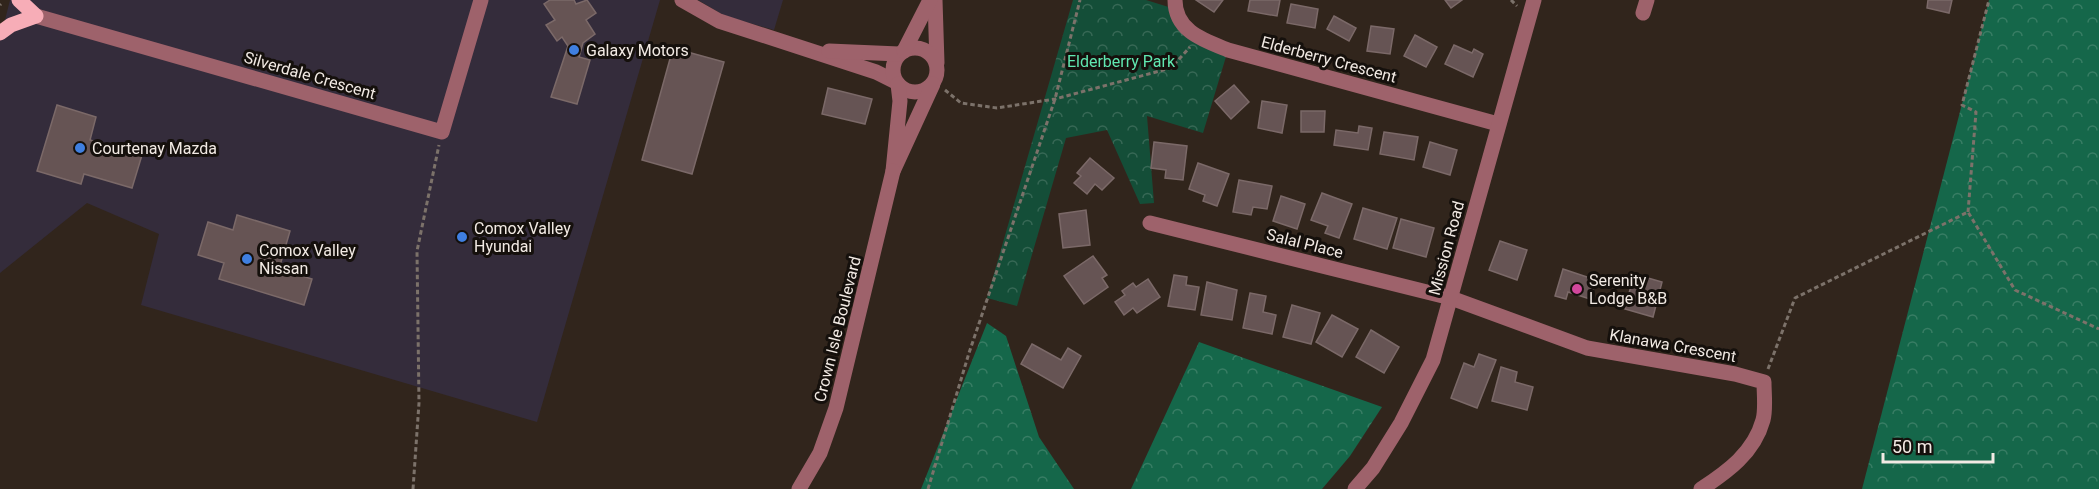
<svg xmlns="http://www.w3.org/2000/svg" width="2099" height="489" viewBox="0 0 2099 489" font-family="Roboto,sans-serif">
<defs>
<pattern id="forest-crowns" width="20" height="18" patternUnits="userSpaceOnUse" patternTransform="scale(1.5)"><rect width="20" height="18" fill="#15674a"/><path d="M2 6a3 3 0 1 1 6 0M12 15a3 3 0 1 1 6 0" fill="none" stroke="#387d64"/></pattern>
<pattern id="park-crowns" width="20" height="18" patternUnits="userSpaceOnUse" patternTransform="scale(1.5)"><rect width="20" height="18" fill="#144e38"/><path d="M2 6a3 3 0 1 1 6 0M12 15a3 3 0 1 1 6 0" fill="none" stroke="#376855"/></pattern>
</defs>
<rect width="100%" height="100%" fill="#31251c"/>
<g fill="#342c3b">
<polygon points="10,0 660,0 537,422 141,305 159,234 87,203 0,273 0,40"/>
<polygon points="698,0 783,0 774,30 725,16"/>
</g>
<g fill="url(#forest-crowns)">
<polygon points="1989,0 2099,0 2099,489 1862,489"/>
<polygon points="987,323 1006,336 1039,437 1074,489 921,489"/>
<polygon points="1199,342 1382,407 1350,456 1322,489 1131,489"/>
</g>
<polygon fill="url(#park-crowns)" points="1073,0 1146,0 1175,9 1180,24 1228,50 1203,133 1147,116 1154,203 1140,204 1107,130 1066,138 1017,306 987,298"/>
<g fill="#665454" stroke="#7b6968" stroke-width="1.5">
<polygon points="550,0 574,0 576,4 587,0 596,13 586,20 595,34 583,43 579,57 590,60 577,104 551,97 568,46 562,37 557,41 546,25 555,20 544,4"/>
<polygon points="1196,0 1223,0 1214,12"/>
<polygon points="1250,0 1280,0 1277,16 1248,11"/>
<polygon points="1445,0 1462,0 1451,8"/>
<polygon points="1928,0 1952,0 1949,13 1927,8"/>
<polygon points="1291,4 1318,9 1315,28 1287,23"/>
<polygon points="1334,16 1356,28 1349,41 1327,29"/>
<polygon points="1371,26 1394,29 1390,54 1367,51"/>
<polygon points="1415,35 1437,47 1426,67 1404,56"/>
<polygon points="1454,45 1472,53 1474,49 1483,54 1473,77 1445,64"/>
<polygon points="673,48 724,62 692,174 642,160"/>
<polygon points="1234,85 1249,102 1231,119 1215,101"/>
<polygon points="828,88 872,99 865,124 822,114"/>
<polygon points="1262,101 1287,105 1282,133 1258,128"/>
<polygon points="57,105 96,117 90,140 142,155 132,188 84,174 81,184 37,171"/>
<polygon points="1301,111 1325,111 1324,132 1301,132"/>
<polygon points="1359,126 1372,128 1368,150 1334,145 1336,130 1358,133"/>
<polygon points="1384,132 1418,137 1414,160 1380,154"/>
<polygon points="1154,142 1187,146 1183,180 1165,178 1166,170 1151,168"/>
<polygon points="1430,142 1457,150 1450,175 1423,167"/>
<polygon points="1090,158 1114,178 1102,190 1095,184 1087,194 1074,183 1081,176 1077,173"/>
<polygon points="1198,163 1229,174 1217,206 1203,201 1205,195 1189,189"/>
<polygon points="1239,180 1272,186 1267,209 1253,207 1251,215 1233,212"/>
<polygon points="1322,193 1352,204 1339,238 1325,233 1328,226 1311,220"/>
<polygon points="1281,196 1305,204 1297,229 1273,221"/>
<polygon points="1363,208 1397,218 1387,249 1354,239"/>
<polygon points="1086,210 1090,245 1063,248 1059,214"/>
<polygon points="237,215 290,231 279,269 312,279 304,305 219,279 224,263 198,255 208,222 233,230"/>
<polygon points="1401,219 1434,228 1426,257 1393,248"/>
<polygon points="1500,241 1527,250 1517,280 1489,270"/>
<polygon points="1093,256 1107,275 1102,278 1108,287 1084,304 1064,276"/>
<polygon points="1563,269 1596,280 1590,299 1568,292 1566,299 1555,296"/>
<polygon points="1634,274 1662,282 1653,317 1625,309"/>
<polygon points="1174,275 1187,277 1186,285 1199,287 1195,310 1168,306"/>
<polygon points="1148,279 1160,297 1137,313 1133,308 1124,315 1115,302 1125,295 1122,291 1133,283 1136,287"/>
<polygon points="1207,282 1237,290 1232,320 1201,315"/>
<polygon points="1250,293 1266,296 1263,312 1276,315 1272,334 1243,328"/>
<polygon points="1292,305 1320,313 1311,344 1283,337"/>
<polygon points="1332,315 1358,329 1342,357 1316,342"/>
<polygon points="1371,330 1399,347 1384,373 1356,357"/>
<polygon points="1032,344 1061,360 1068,348 1081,356 1063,388 1021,364"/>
<polygon points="1479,354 1496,360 1477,408 1451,398 1464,363 1474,367"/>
<polygon points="1501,367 1517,372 1515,382 1533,387 1527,410 1492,401"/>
</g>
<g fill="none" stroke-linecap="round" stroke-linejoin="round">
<g stroke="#7c726a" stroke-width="3" stroke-dasharray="4.5 3" stroke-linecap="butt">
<polyline points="1511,0 1517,6"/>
<polyline points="0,5 1,4"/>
<polyline points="945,90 961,103 997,108 1055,99 1171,68 1190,47"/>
<polyline points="1968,212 1976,112 1962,105 1989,0"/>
<polyline points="1768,369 1795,298 1968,212 2015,290 2099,329"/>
<polyline points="413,489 419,403 417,251 439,145"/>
<polyline points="928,489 969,353 1055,99 1080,0"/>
</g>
<g stroke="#9e626b" stroke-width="15">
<polyline points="682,0 719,21 876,72 896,82"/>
<polyline points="935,0 937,63"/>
<path d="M1175,0C1175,31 1203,40 1228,50L1498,124"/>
<polyline points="1643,13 1647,0"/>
<polyline points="36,16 442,132 481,0"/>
<circle cx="915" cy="70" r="22"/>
<polyline points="829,51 899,54"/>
<polyline points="904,51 930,0"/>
<polyline points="898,84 900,101 893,171 933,84"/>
<path d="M1150,223L1451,298L1587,348L1735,374L1764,382C1764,394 1766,409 1763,420C1754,453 1727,472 1701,489"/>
<polyline points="799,489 820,453 836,408 893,171"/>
<polyline points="1355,489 1373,468 1401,423 1433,360 1534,0"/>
</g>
<polyline stroke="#f7adb7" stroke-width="15" points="0,33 11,25 36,16 19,0"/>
</g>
<g fill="#3f7fe0" stroke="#15100c" stroke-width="2">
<circle cx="574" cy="50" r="6"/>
<circle cx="80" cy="148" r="6"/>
<circle cx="462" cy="237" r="6"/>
<circle cx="247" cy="259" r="6"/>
</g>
<circle fill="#d1479c" stroke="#15100c" stroke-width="2" cx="1577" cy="289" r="6"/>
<g text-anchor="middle" stroke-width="6" stroke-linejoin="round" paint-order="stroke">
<g font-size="16" fill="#f2eae4" stroke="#15100c" text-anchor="start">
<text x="586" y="56">Galaxy Motors</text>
<text x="92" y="154">Courtenay Mazda</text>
<text x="474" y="234">Comox Valley<tspan x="474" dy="18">Hyundai</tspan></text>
<text x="259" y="256">Comox Valley<tspan x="259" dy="18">Nissan</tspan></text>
<text x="1589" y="286">Serenity<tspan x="1589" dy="18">Lodge B&amp;B</tspan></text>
</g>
<g font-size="16" fill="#f2eae4" stroke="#15100c">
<text transform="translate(1329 59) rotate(15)" y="6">Elderberry Crescent</text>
<text transform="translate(310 75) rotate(16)" y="6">Silverdale Crescent</text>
<text transform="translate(1305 243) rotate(14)" y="6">Salal Place</text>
<text transform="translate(1446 248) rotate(-75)" y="6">Mission Road</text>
<text transform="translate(837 329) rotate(-76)" y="6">Crown Isle Boulevard</text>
<text transform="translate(1673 345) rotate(10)" y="6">Klanawa Crescent</text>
</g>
<g font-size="16" fill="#60e8b1" stroke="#15100c">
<text x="1121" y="67">Elderberry Park</text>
</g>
</g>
<path d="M1883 453v9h110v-9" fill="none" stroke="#f2eae4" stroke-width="3"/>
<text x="1892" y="453" font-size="18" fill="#f2eae4" stroke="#15100c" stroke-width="4.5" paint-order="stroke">50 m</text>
</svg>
